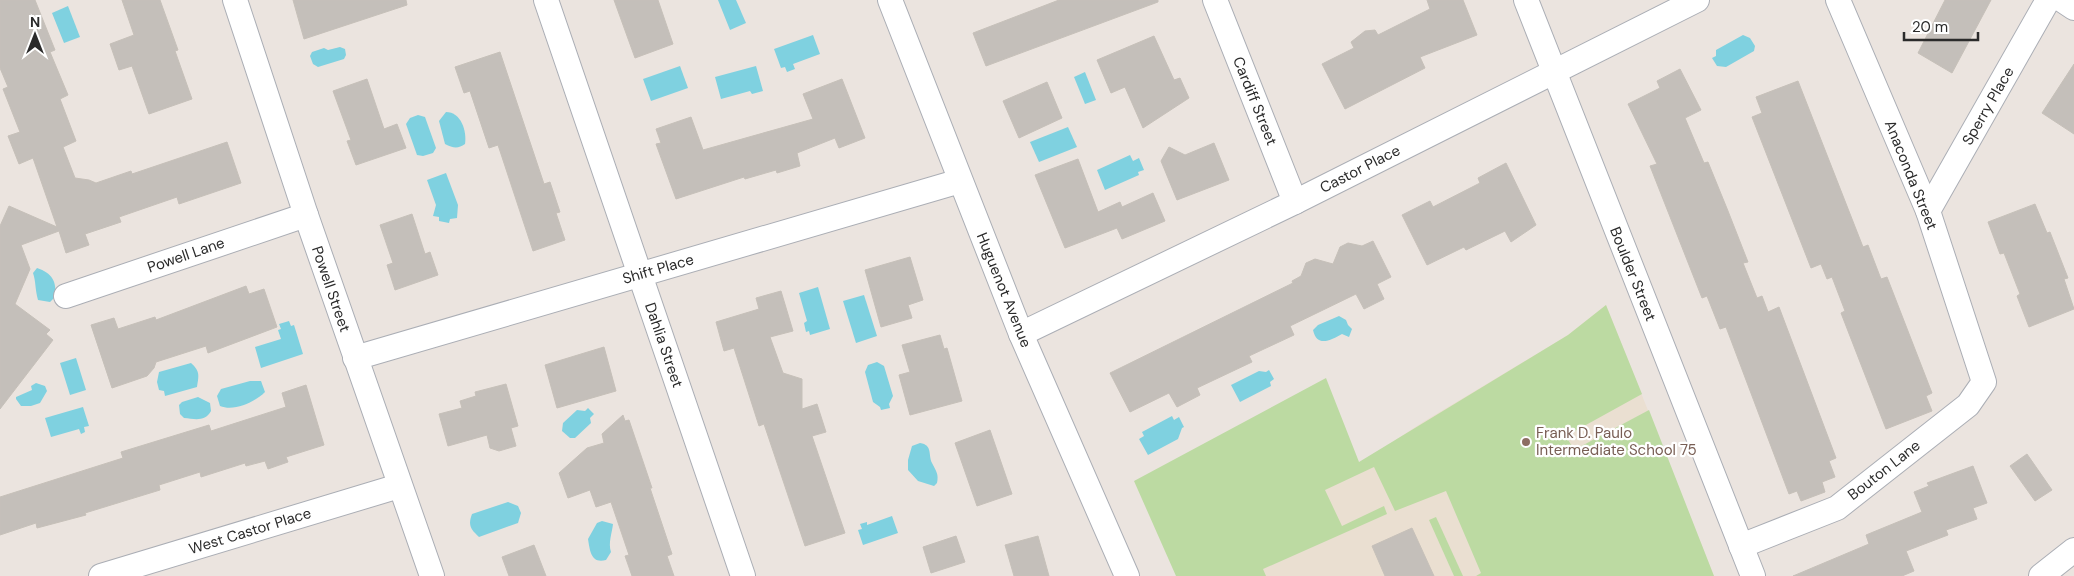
<svg xmlns="http://www.w3.org/2000/svg" width="2074" height="576" viewBox="0 0 2074 576" font-family="'DM Sans',sans-serif">
<rect width="100%" height="100%" fill="#ebe4df"/>
<polygon fill="#eadfd1" points="1606,305 1714,576 1188,576 1423,422 1568,335"/>
<g fill="#bcdaa2">
<polygon points="1606,305 1642,394 1566,436 1574,450 1649,410 1714,576 1476,576 1481,573 1446,491 1395,511 1374,467 1325,490 1342,526 1384,506 1387,514 1263,569 1266,576 1176,576 1134,481 1326,378 1359,462 1568,335"/>
<polygon points="1436,517 1463,576 1454,576 1429,520"/>
</g>
<g fill="#7fd1e0">
<polygon points="718,0 736,0 746,23 730,30"/>
<polygon points="68,6 80,37 64,43 52,13"/>
<polygon points="813,35 820,54 793,64 795,69 787,72 785,67 781,68 774,49"/>
<polygon points="1743,35 1750,38 1755,46 1754,51 1726,67 1717,66 1712,58 1716,56 1716,50"/>
<polygon points="340,47 345,49 346,55 344,59 318,67 313,64 310,56 312,52 324,48 328,50"/>
<polygon points="680,66 688,88 651,101 643,79"/>
<polygon points="756,66 763,91 752,94 750,91 721,99 715,77"/>
<polygon points="1085,72 1096,100 1085,104 1074,77"/>
<path d="M446,112C461,112 467,131 465,144C458,149 453,148 445,144L439,121Z"/>
<polygon points="418,115 425,117 436,148 433,153 423,156 417,155 406,124 410,118"/>
<polygon points="1068,127 1077,147 1039,162 1030,142"/>
<polygon points="1130,155 1133,161 1139,158 1144,170 1138,172 1139,175 1105,190 1097,170"/>
<polygon points="446,173 458,205 457,218 450,219 449,223 439,221 439,217 433,216 436,205 427,180"/>
<path d="M37,268C52,273 57,281 55,297L50,302L38,300C35,290 36,282 33,273Z"/>
<polygon points="818,287 830,329 810,335 809,331 806,332 804,323 807,321 799,293"/>
<polygon points="864,295 877,336 856,343 843,301"/>
<path d="M1339,316L1346,320L1348,325L1352,329L1349,337L1342,334C1331,340 1317,348 1313,330L1318,325Z"/>
<polygon points="289,321 291,326 294,325 303,354 261,368 255,347 281,339 278,330 281,329 279,324"/>
<polygon points="76,358 86,390 70,395 60,363"/>
<polygon points="877,362 884,366 893,396 889,404 890,408 881,410 880,407 873,402 865,372 868,365"/>
<path d="M191,363C200,371 199,375 197,387L165,396L164,391L159,390L157,382L159,372Z"/>
<polygon points="1269,370 1274,379 1270,382 1271,386 1240,402 1231,385 1259,371 1266,372"/>
<path d="M250,381H261L265,392C255,402 234,412 220,406L217,396L221,389Z"/>
<polygon points="36,383 45,386 47,391 40,403 31,406 21,406 16,399 16,397 32,390 31,386"/>
<path d="M198,397L210,403L211,411C205,422 195,419 184,418L180,414L179,405L182,402Z"/>
<polygon points="83,407 89,426 84,427 85,432 81,434 79,429 51,437 45,418"/>
<polygon points="588,408 594,414 590,418 591,423 575,438 570,438 562,431 563,423 577,410 585,411"/>
<polygon points="1172,416 1174,420 1179,417 1184,427 1182,428 1178,439 1148,455 1139,439 1144,436 1142,432"/>
<path d="M920,443C933,445 928,455 932,463C936,471 939,474 937,483L934,486L918,481L908,470V460L912,446Z"/>
<path d="M508,502L518,506L521,513L518,523L479,537C470,529 468,525 472,514Z"/>
<polygon points="892,516 898,533 863,545 858,530 862,529 860,524 867,522 867,525"/>
<path d="M602,521L613,524C612,533 608,543 611,552L606,560C591,564 590,551 588,539L597,523Z"/>
</g>
<g fill="#c4bfba" stroke="#c6c0b9">
<polygon points="0,0 35,0 55,50 50,52 68,95 60,99 76,141 63,147 75,178 89,180 96,183 131,171 132,174 227,142 241,183 179,204 177,197 119,217 121,222 85,234 89,245 66,253 59,231 21,245 30,269 15,304 50,330 46,334 53,340 0,409 0,226 9,206 57,227 33,158 19,164 8,136 20,132 3,89 8,87 0,68"/>
<polygon points="122,0 160,0 178,50 175,51 192,99 149,114 132,66 119,70 110,44 134,35"/>
<polygon points="293,0 406,0 407,5 304,39"/>
<polygon points="614,0 658,0 673,44 635,58"/>
<polygon points="1059,0 1158,0 1158,2 986,66 973,33"/>
<polygon points="1427,0 1463,0 1477,35 1420,57 1425,68 1345,109 1322,64 1354,48 1351,42 1365,31 1375,30 1378,35 1430,9"/>
<polygon points="1945,0 1991,0 1952,73 1918,53"/>
<polygon points="1154,36 1174,80 1180,78 1189,98 1143,128 1125,87 1111,93 1097,60"/>
<polygon points="500,52 544,184 550,182 560,212 556,213 565,240 533,251 498,145 489,148 470,91 464,93 455,67"/>
<polygon points="2074,64 2074,134 2042,113"/>
<polygon points="1680,69 1701,110 1685,118 1704,163 1708,162 1728,211 1748,262 1743,263 1757,298 1762,296 1768,312 1779,307 1836,458 1829,461 1835,477 1822,482 1825,492 1801,501 1797,491 1789,494 1726,327 1720,329 1707,296 1702,298 1650,166 1657,164 1628,104 1660,88 1657,81"/>
<polygon points="367,79 384,129 397,124 406,148 356,165 347,141 351,140 333,91"/>
<polygon points="842,79 865,138 839,148 835,138 797,153 800,166 777,173 776,170 745,179 744,177 676,199 656,144 661,143 656,129 691,117 703,150 813,119 803,94"/>
<polygon points="1798,81 1863,247 1868,245 1881,279 1887,277 1932,393 1926,396 1932,411 1886,429 1841,313 1845,311 1832,277 1827,279 1821,264 1811,268 1752,117 1762,113 1756,97"/>
<polygon points="1047,82 1062,118 1019,138 1003,101"/>
<polygon points="1214,143 1229,180 1177,200 1161,161 1169,147 1185,155"/>
<polygon points="1078,159 1098,212 1120,202 1122,207 1153,193 1165,221 1122,239 1117,228 1065,248 1035,175"/>
<polygon points="1506,163 1536,225 1511,242 1505,231 1466,250 1464,247 1427,265 1402,215 1430,201 1433,207 1480,183 1478,178"/>
<polygon points="2035,204 2047,233 2050,232 2068,278 2064,279 2074,309 2029,327 2017,296 2020,294 2004,253 2000,254 1988,222"/>
<polygon points="412,214 425,254 430,252 438,275 395,290 387,265 393,263 380,225"/>
<polygon points="1373,241 1391,277 1377,284 1384,299 1364,309 1356,294 1290,326 1294,335 1249,356 1252,362 1197,388 1200,395 1177,407 1169,393 1130,412 1110,373 1293,283 1292,281 1301,276 1306,263 1315,259 1333,264 1340,247 1348,243 1362,246"/>
<polygon points="910,257 923,300 908,305 912,318 881,327 865,270"/>
<polygon points="246,286 249,294 264,289 277,327 208,353 206,346 156,362 154,368 147,376 112,388 91,325 114,318 118,329 155,317 156,320"/>
<polygon points="781,291 793,331 770,337 783,373 802,379 802,409 817,404 826,432 812,436 845,533 805,546 764,424 759,426 734,348 724,351 716,322 759,309 756,298"/>
<polygon points="940,335 944,349 947,348 962,401 910,415 899,375 910,372 902,345"/>
<polygon points="604,347 616,391 557,408 545,365"/>
<polygon points="506,384 518,426 511,428 516,446 499,451 490,448 487,435 448,446 439,414 462,408 460,401 476,396 475,392"/>
<polygon points="306,385 324,445 286,457 288,462 268,469 265,461 246,466 245,463 201,477 200,472 159,485 160,490 85,513 86,515 37,528 36,523 0,535 0,497 123,458 121,452 209,425 211,431 286,407 282,393"/>
<polygon points="623,415 625,421 629,420 652,488 650,488 672,554 667,556 674,576 632,576 625,556 629,555 611,502 596,507 590,490 568,498 559,473 587,448 604,443 602,434"/>
<polygon points="990,430 1012,494 977,506 955,443"/>
<polygon points="2027,454 2052,490 2035,501 2010,466"/>
<polygon points="1973,466 1987,503 1973,508 1977,519 1946,530 1948,535 1906,551 1914,571 1902,576 1793,576 1869,544 1866,535 1922,512 1914,492 1929,486 1927,483"/>
<polygon points="1412,528 1434,576 1385,576 1372,546"/>
<polygon points="956,536 965,562 931,573 923,547"/>
<polygon points="1038,536 1049,576 1014,576 1005,545"/>
<polygon points="534,545 546,576 509,576 502,557"/>
</g>
<g fill="none" stroke-linecap="round" stroke-linejoin="round">
<g stroke="#abaeb5" stroke-width="26">
<g id="minor">
<polyline points="235,0 306,215 432,576"/>
<polyline points="546,0 743,576"/>
<polyline points="890,0 1021,334 1127,576"/>
<polyline points="1215,0 1295,202"/>
<polyline points="1526,0 1753,576"/>
<polyline points="2062,0 2074,8"/>
<polyline points="1928,211 2048,0"/>
<polyline points="66,296 306,215"/>
<polyline points="1021,334 1295,202 1697,0"/>
<polyline points="355,358 960,181"/>
<polyline points="1741,546 1837,508 1968,405 1984,382 1928,211 1838,0"/>
<polyline points="101,576 399,486"/>
<polyline points="2041,576 2074,550"/>
</g>
</g>
<use href="#minor" stroke="#fff" stroke-width="24"/>
</g>
<circle fill="#8d6e63" stroke="#fff" stroke-width="2" cx="1526" cy="442" r="5"/>
<g text-anchor="middle" stroke-width="4.5" stroke-linejoin="round" paint-order="stroke">
<g font-size="15" fill="#2b2b2b" stroke="#fff">
<text transform="translate(1255 101) rotate(68)" y="5">Cardiff Street</text>
<text transform="translate(1988 106) rotate(-60)" y="5">Sperry Place</text>
<text transform="translate(1360 169) rotate(-27)" y="5">Castor Place</text>
<text transform="translate(1911 175) rotate(68)" y="5">Anaconda Street</text>
<text transform="translate(186 255) rotate(-19)" y="5">Powell Lane</text>
<text transform="translate(658 269) rotate(-16)" y="5">Shift Place</text>
<text transform="translate(1633 274) rotate(68)" y="5">Boulder Street</text>
<text transform="translate(331 289) rotate(71)" y="5">Powell Street</text>
<text transform="translate(1004 290) rotate(68)" y="5">Huguenot Avenue</text>
<text transform="translate(664 345) rotate(71)" y="5">Dahlia Street</text>
<text transform="translate(1884 470) rotate(-38)" y="5">Bouton Lane</text>
<text transform="translate(250 531) rotate(-17)" y="5">West Castor Place</text>
</g>
<g font-size="15" fill="#785e54" stroke="#fff" text-anchor="start">
<text x="1536" y="438">Frank D. Paulo<tspan x="1536" dy="17">Intermediate School 75</tspan></text>
</g>
</g>
<g transform="translate(35 35)" stroke="#ffffff" stroke-width="4" paint-order="stroke">
<path d="M0-4L9 19L0 12L-9 19Z" fill="#2b2b2b"/>
<text y="-8" font-size="14" font-weight="bold" text-anchor="middle" fill="#2b2b2b">N</text>
</g>
<path d="M1904 32v8h74v-8" fill="none" stroke="#2b2b2b" stroke-width="2.5"/>
<text x="1912" y="32" font-size="15" fill="#2b2b2b" stroke="#ffffff" stroke-width="4" paint-order="stroke">20 m</text>
</svg>
